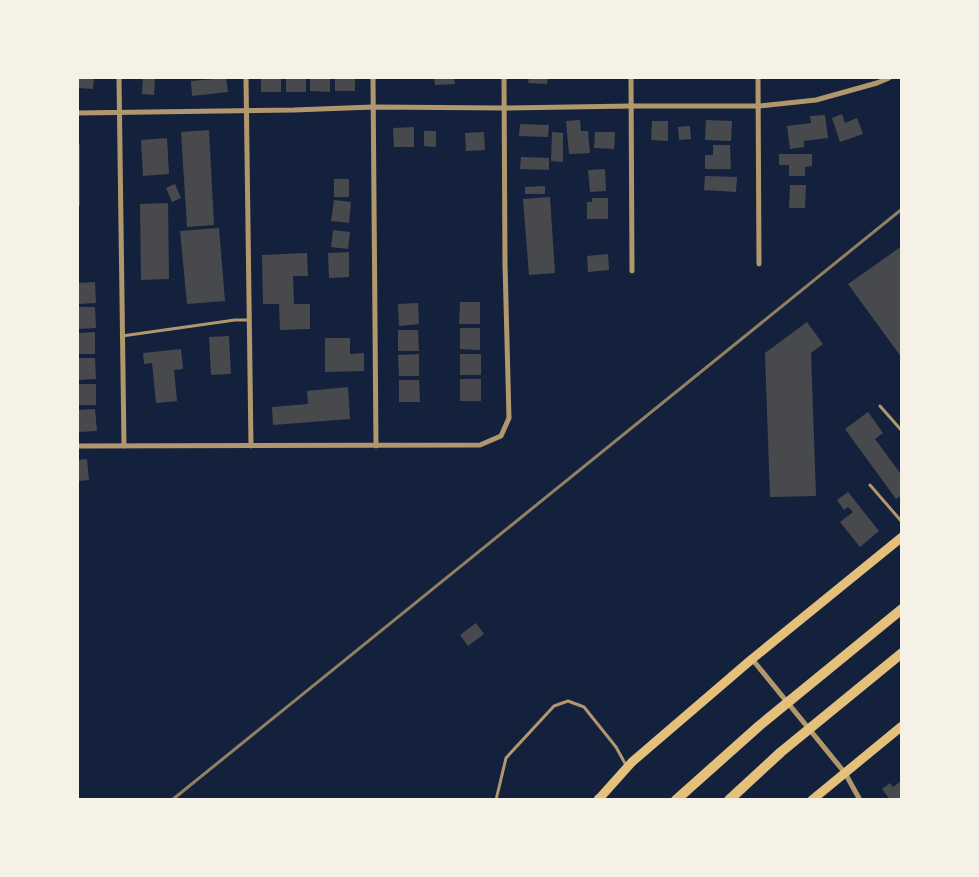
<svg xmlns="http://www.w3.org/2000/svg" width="979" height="877" viewBox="0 0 979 877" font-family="'Asap Condensed',sans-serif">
<rect width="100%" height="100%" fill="#14213d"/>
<g fill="#48494c">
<polygon points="78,78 94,78 93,89 78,88"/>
<polygon points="143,78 155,78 154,95 142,94"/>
<polygon points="226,78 228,92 192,96 191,81"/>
<rect x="261" y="78" width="20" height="14"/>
<rect x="286" y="78" width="20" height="14"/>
<polygon points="310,78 330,78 330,92 310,91"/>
<rect x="335" y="78" width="20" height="13"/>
<polygon points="434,78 454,78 455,84 435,85"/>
<polygon points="529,78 548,78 547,84 528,83"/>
<polygon points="842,114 845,123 857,118 863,134 840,142 832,118"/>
<polygon points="825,115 828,138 804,141 804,147 790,149 787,126 811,123 810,116"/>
<polygon points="580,120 581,131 588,131 590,153 569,154 566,121"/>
<polygon points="706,120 732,121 731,141 705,140"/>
<polygon points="652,121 668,121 668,141 651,140"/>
<polygon points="520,124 549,125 548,137 519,136"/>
<polygon points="690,126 691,139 679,140 678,127"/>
<polygon points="414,127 414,147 394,147 393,128"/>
<polygon points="209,130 214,225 187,227 181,132"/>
<polygon points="424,131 436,131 436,147 424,146"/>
<polygon points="484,132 485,150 466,151 465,133"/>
<polygon points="552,132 563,133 563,162 551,161"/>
<polygon points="595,132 615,132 614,149 594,148"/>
<polygon points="167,138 169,174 143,176 141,140"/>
<rect x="78" y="144" width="2" height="62"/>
<polygon points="713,145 730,145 731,169 705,169 705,155 713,155"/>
<polygon points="779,154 812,154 812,166 805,167 805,176 789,176 789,165 779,165"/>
<polygon points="521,157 549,158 549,170 520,169"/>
<polygon points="605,169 606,191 590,192 588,170"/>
<polygon points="705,176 737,177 736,192 704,190"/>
<rect x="334" y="179" width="15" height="18"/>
<polygon points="175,184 181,198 172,202 166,188"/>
<polygon points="790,185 806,185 805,208 789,208"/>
<polygon points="545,186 545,194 525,194 525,187"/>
<polygon points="550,197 555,273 529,275 523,199"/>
<polygon points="592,198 608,198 608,219 587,219 587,202 592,202"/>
<polygon points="334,200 351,202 349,223 331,221"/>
<polygon points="168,203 169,279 141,280 140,204"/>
<polygon points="219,228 225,301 187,304 180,231"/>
<polygon points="333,230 350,232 348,249 331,247"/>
<polygon points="902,246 902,358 848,284"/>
<polygon points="349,252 349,277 329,278 328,253"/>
<polygon points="307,253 308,276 293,276 294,304 310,304 310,329 280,330 279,304 263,304 262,255"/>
<polygon points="608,254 609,270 588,272 587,256"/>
<polygon points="95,282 96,303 78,304 78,283"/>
<polygon points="460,302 480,302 480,324 459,324"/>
<polygon points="418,303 419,324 399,326 398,304"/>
<polygon points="78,307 95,307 96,328 78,329"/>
<polygon points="807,322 823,344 811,353 816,496 770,497 765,353"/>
<polygon points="460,328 480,328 480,350 460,349"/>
<polygon points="398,330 418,330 419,351 398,351"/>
<polygon points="95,332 95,354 78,354 78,333"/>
<polygon points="229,336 231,374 211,375 209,337"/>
<polygon points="325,338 350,338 350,354 364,353 364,371 325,372"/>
<polygon points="181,349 183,369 174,370 177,401 156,403 152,363 144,364 143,353"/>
<polygon points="419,354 419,376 399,376 398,355"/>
<rect x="460" y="354" width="21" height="21"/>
<polygon points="78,358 95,358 96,379 78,380"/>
<rect x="460" y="379" width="21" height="22"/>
<polygon points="399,380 419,380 420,402 399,402"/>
<rect x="78" y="384" width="18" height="21"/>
<polygon points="348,387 350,419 273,425 272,407 308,404 307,391"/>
<polygon points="95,409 97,431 78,432 78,410"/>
<polygon points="868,412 883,433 875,439 900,473 902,471 902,495 896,499 845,429"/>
<polygon points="87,459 89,480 78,481 78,460"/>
<polygon points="848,492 879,531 860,547 840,522 853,512 848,507 844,510 837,500"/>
<polygon points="476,623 484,634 468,646 460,635"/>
<polygon points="900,782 902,783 902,800 890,800 882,789 890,783 893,787"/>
</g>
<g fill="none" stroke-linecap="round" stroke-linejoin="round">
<g stroke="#b1986c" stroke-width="3">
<polyline points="122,336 235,320 249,320"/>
<polyline points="880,406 902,431"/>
<polyline points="870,485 902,522"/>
<polyline points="496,800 506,758 554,706 568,701 584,707 616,747 627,767"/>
</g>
<g stroke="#b1986c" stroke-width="5">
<polyline points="119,78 124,446"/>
<polyline points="246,78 251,446"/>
<polyline points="373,78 376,446"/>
<polyline points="631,78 632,271"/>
<polyline points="758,78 759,264"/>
<polyline points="78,113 294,110 373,107 504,108 631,106 759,106 816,100 877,83 889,78"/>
<polyline points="78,446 480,445 501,436 509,418 505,264 504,78"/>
<polyline points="752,659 845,773 860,800"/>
</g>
<g stroke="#e5c07b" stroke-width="9">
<polyline points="598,800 632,762 752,659 902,537"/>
<polyline points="812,800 902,726"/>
</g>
<g stroke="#e5c07b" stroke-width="10">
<polyline points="599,800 599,799"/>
<polyline points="676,800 759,726 902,609"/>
<polyline points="729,800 781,752 902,653"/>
</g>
<polyline stroke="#918062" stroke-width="3" points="172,800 902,209"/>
</g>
<rect width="979" height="877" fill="none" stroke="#f6f1e7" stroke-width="158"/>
</svg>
